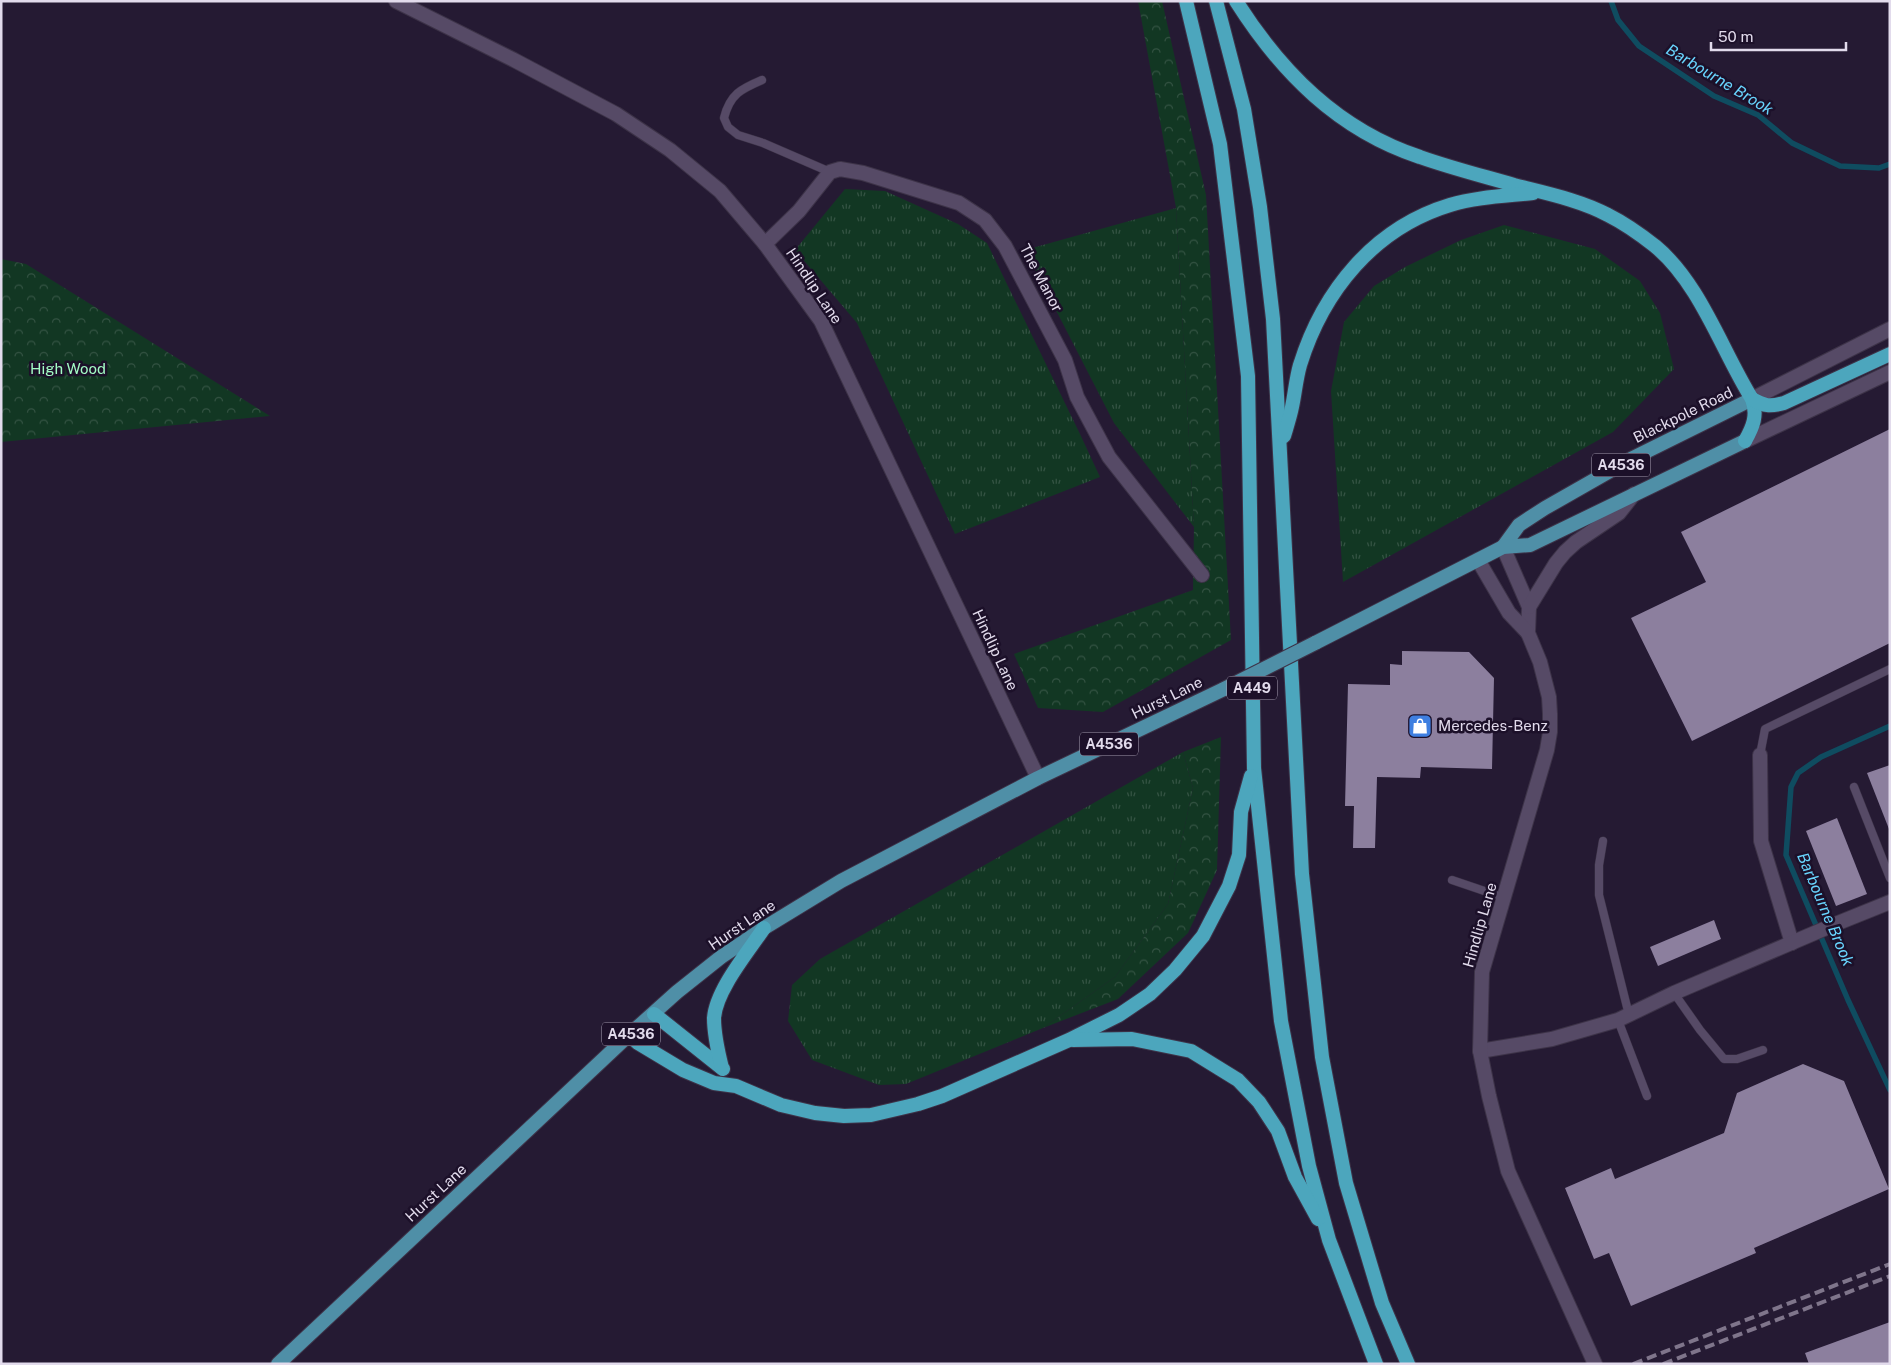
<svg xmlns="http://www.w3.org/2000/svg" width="1891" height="1365" viewBox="0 0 1891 1365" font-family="'Public Sans',sans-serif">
<defs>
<pattern id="grass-tufts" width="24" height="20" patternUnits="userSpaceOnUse" patternTransform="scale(1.25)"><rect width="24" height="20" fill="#123723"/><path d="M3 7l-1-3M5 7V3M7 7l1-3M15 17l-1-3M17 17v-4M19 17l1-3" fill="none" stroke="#345343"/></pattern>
<pattern id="forest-crowns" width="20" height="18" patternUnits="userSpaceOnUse" patternTransform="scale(1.25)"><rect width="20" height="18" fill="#123723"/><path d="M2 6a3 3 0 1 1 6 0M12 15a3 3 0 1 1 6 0" fill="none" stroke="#345343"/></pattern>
</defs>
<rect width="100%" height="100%" fill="#251a33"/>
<g fill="url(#grass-tufts)">
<polygon points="845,189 885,191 958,224 987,243 1080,434 1100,477 955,534 857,323 795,250"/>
<polygon points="1176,208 1194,527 1114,423 1025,250"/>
<polygon points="1504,225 1595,249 1640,281 1660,313 1674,369 1613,432 1343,582 1331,391 1344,322 1374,286 1405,267 1461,240"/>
<polygon points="1183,752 1193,788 1168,904 1115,977 1043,1028 906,1084 879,1085 812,1060 788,1021 792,985 820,959"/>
</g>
<g fill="url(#forest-crowns)">
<polygon points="1138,1 1162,1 1206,195 1231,640 1103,712 1038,708 1014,654 1193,590 1194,527 1176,208"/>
<polygon points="1,259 26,264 270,416 1,442"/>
<polygon points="1221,737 1217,870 1188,933 1118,999 1043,1028 1115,977 1168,904 1193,788 1183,752"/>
</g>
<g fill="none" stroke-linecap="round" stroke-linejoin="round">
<g stroke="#0f4c60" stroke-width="5.5">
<polyline points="1611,1 1618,20 1639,46 1714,96 1758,115 1792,143 1840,166 1879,168 1890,164"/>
<polyline points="1890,726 1821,757 1798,773 1791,787 1786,855 1848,1000 1890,1090"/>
</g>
</g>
<g fill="#8c7f9e">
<polygon points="1890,429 1890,643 1692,741 1631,618 1706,582 1681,532"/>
<polygon points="1402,651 1469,652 1494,678 1492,769 1421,767 1420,778 1377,777 1375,848 1353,848 1354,806 1345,806 1348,684 1390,685 1390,664 1402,665"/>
<polygon points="1890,765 1890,829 1889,829 1867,773"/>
<polygon points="1837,818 1867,894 1836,906 1806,831"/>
<polygon points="1714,920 1721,939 1658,966 1650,947"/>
<polygon points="1803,1064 1844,1081 1889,1189 1754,1248 1756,1253 1631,1306 1609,1253 1594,1259 1565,1188 1611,1168 1615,1179 1724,1133 1737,1093"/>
<polygon points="1890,1322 1890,1364 1809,1364 1805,1353"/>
</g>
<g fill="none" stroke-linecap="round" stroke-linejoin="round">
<g stroke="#3d3348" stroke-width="9">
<g id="service">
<path d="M762,80C741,89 730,94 724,118L728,127L738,135L763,143L830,172"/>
<polyline points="1760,755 1765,729 1890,669"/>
<polyline points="1854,787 1890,878"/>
<polyline points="1603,841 1599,865 1599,895 1629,1015"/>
<polyline points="1452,880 1505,898"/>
<polyline points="1674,993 1700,1030 1724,1059 1737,1059 1763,1050"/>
<polyline points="1618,1020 1647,1096"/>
</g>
</g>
<g stroke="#3d3348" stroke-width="16">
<g id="minor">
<polyline points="765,244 799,211 830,172 840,169 863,173 959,203 985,220 1005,246 1065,360 1077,397 1109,457 1202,575"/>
<polyline points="1760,755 1761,841 1792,943"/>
<polyline points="1480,1051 1552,1039 1618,1020 1674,993 1838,923 1890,902"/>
</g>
</g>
<g stroke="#3d3348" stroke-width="16">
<g id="tertiary">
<polyline points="396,1 514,60 616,114 670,150 720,191 765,244 821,321 1038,778"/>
<polyline points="1503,547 1529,607 1528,633"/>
<polyline points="1478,560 1509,613 1528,633 1540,662 1549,697 1550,714 1550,732 1547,750 1482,972 1480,1051 1489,1096 1508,1171 1595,1364"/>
<polyline points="1529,607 1556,563 1565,552 1576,542 1619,513 1634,494"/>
</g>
</g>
<g stroke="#3d3348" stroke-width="16">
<g id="secondary">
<polyline points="1752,399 1890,329"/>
<polyline points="1745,441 1890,372"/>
</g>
</g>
<g stroke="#3d3348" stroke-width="16">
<g id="primary">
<polyline points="1503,547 1519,525 1545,508 1631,459 1752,399"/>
<polyline points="1315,643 1503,547 1530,545 1745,441"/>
<polyline points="278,1364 629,1035 677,992 721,957 764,928 841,881 1038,778 1224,689"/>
</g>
</g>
<g stroke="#3d3348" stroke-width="16">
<g id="trunk">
<polyline points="1186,1 1220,144 1248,376 1254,768 1281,1021 1309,1166 1329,1240 1376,1364"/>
<polyline points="1216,1 1244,109 1260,207 1273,319 1302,874 1322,1057 1346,1183 1382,1303 1408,1364"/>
<path d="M1236,1C1281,72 1338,130 1420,157C1451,168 1483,176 1514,185C1545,193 1580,200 1608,215C1624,223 1641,235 1655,246C1700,283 1722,351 1752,399C1758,415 1753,427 1745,441"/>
<path d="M1752,399C1765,406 1769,407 1784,403L1890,354"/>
<path d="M1284,436C1287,426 1290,417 1292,407C1295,393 1296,379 1300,365C1323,291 1374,228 1450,205C1476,197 1505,196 1533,193"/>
<polyline points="654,1014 723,1069"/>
<polyline points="629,1035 638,1043 683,1070 714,1083 736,1086 781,1105 815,1113 844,1116 871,1115 918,1104 942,1096 1069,1040 1119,1015 1150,994 1175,970 1203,936 1229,886 1239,855 1241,812 1251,776"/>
<polyline points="1073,1040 1132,1039 1191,1051 1238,1080 1259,1102 1278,1131 1295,1177 1318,1219"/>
<path d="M722,1068C718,1052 714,1035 714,1018C716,990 748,952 764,928"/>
</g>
</g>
<use href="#service" stroke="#564a66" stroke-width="8"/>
<use href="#minor" stroke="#564a66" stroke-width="14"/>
<use href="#tertiary" stroke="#564a66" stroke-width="14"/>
<use href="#secondary" stroke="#564a66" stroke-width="14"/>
<use href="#primary" stroke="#4f8fa7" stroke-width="14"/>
<use href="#trunk" stroke="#4ca6bd" stroke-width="14"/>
<g stroke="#7f758b" stroke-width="4" stroke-dasharray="10 5" stroke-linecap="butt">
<polyline points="1633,1364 1890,1264"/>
<polyline points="1663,1364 1890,1276"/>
</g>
<g stroke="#3d3348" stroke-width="16" stroke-linecap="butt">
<polyline id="primary-bridge" points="1224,689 1315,643"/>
</g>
<use href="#primary-bridge" stroke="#4f8fa7" stroke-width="14"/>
</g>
<defs>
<g id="shop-square" transform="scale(1.25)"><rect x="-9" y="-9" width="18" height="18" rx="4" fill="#3f7fe0" stroke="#1c1029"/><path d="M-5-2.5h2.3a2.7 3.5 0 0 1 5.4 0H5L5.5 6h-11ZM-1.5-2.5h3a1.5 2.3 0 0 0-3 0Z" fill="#fff"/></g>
</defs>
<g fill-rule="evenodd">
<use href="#shop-square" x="1420" y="726"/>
</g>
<g text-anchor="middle" stroke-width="5" stroke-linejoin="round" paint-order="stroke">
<g fill="#1c1029" stroke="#a79eb2" stroke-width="1">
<rect x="1592" y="453.5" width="58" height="23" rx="4"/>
<rect x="1227" y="676.5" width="50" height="23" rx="4"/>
<rect x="1080" y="732.5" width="58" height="23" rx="4"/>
<rect x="602" y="1022.5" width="58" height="23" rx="4"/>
</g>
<g font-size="14" font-weight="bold" fill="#e2dbec">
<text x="1621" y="470">A4536</text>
<text x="1252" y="693">A449</text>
<text x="1109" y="749">A4536</text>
<text x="631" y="1039">A4536</text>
</g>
<g font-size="15" fill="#e2dbec" stroke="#1c1029">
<text transform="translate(1041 278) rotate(62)" y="5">The Manor</text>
<text transform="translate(814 286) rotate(56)" y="5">Hindlip Lane</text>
<text transform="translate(1683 415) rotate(-26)" y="5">Blackpole Road</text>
<text transform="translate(995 650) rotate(65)" y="5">Hindlip Lane</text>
<text transform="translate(1167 698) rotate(-26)" y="5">Hurst Lane</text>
<text transform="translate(742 925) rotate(-34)" y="5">Hurst Lane</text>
<text transform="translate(1480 925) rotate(-74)" y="5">Hindlip Lane</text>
<text transform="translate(436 1193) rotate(-43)" y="5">Hurst Lane</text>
</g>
<g font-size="15" fill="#a3fcc5" stroke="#1c1029">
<text x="68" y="374">High Wood</text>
</g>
<g font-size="15" fill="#e2dbec" stroke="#1c1029" text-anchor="start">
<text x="1438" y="731">Mercedes-Benz</text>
</g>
<g font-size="16" font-style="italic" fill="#68d4fd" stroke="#1c1029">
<text transform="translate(1720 79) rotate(31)" y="6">Barbourne Brook</text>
<text transform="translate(1826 909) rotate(67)" y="6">Barbourne Brook</text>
</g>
</g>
<rect width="1891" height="1365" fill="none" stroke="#e2dbec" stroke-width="5"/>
<path d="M1711 42v8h135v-8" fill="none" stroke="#e2dbec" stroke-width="2.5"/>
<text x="1718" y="42" font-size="15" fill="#e2dbec" stroke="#1c1029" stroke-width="4" paint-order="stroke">50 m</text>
</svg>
